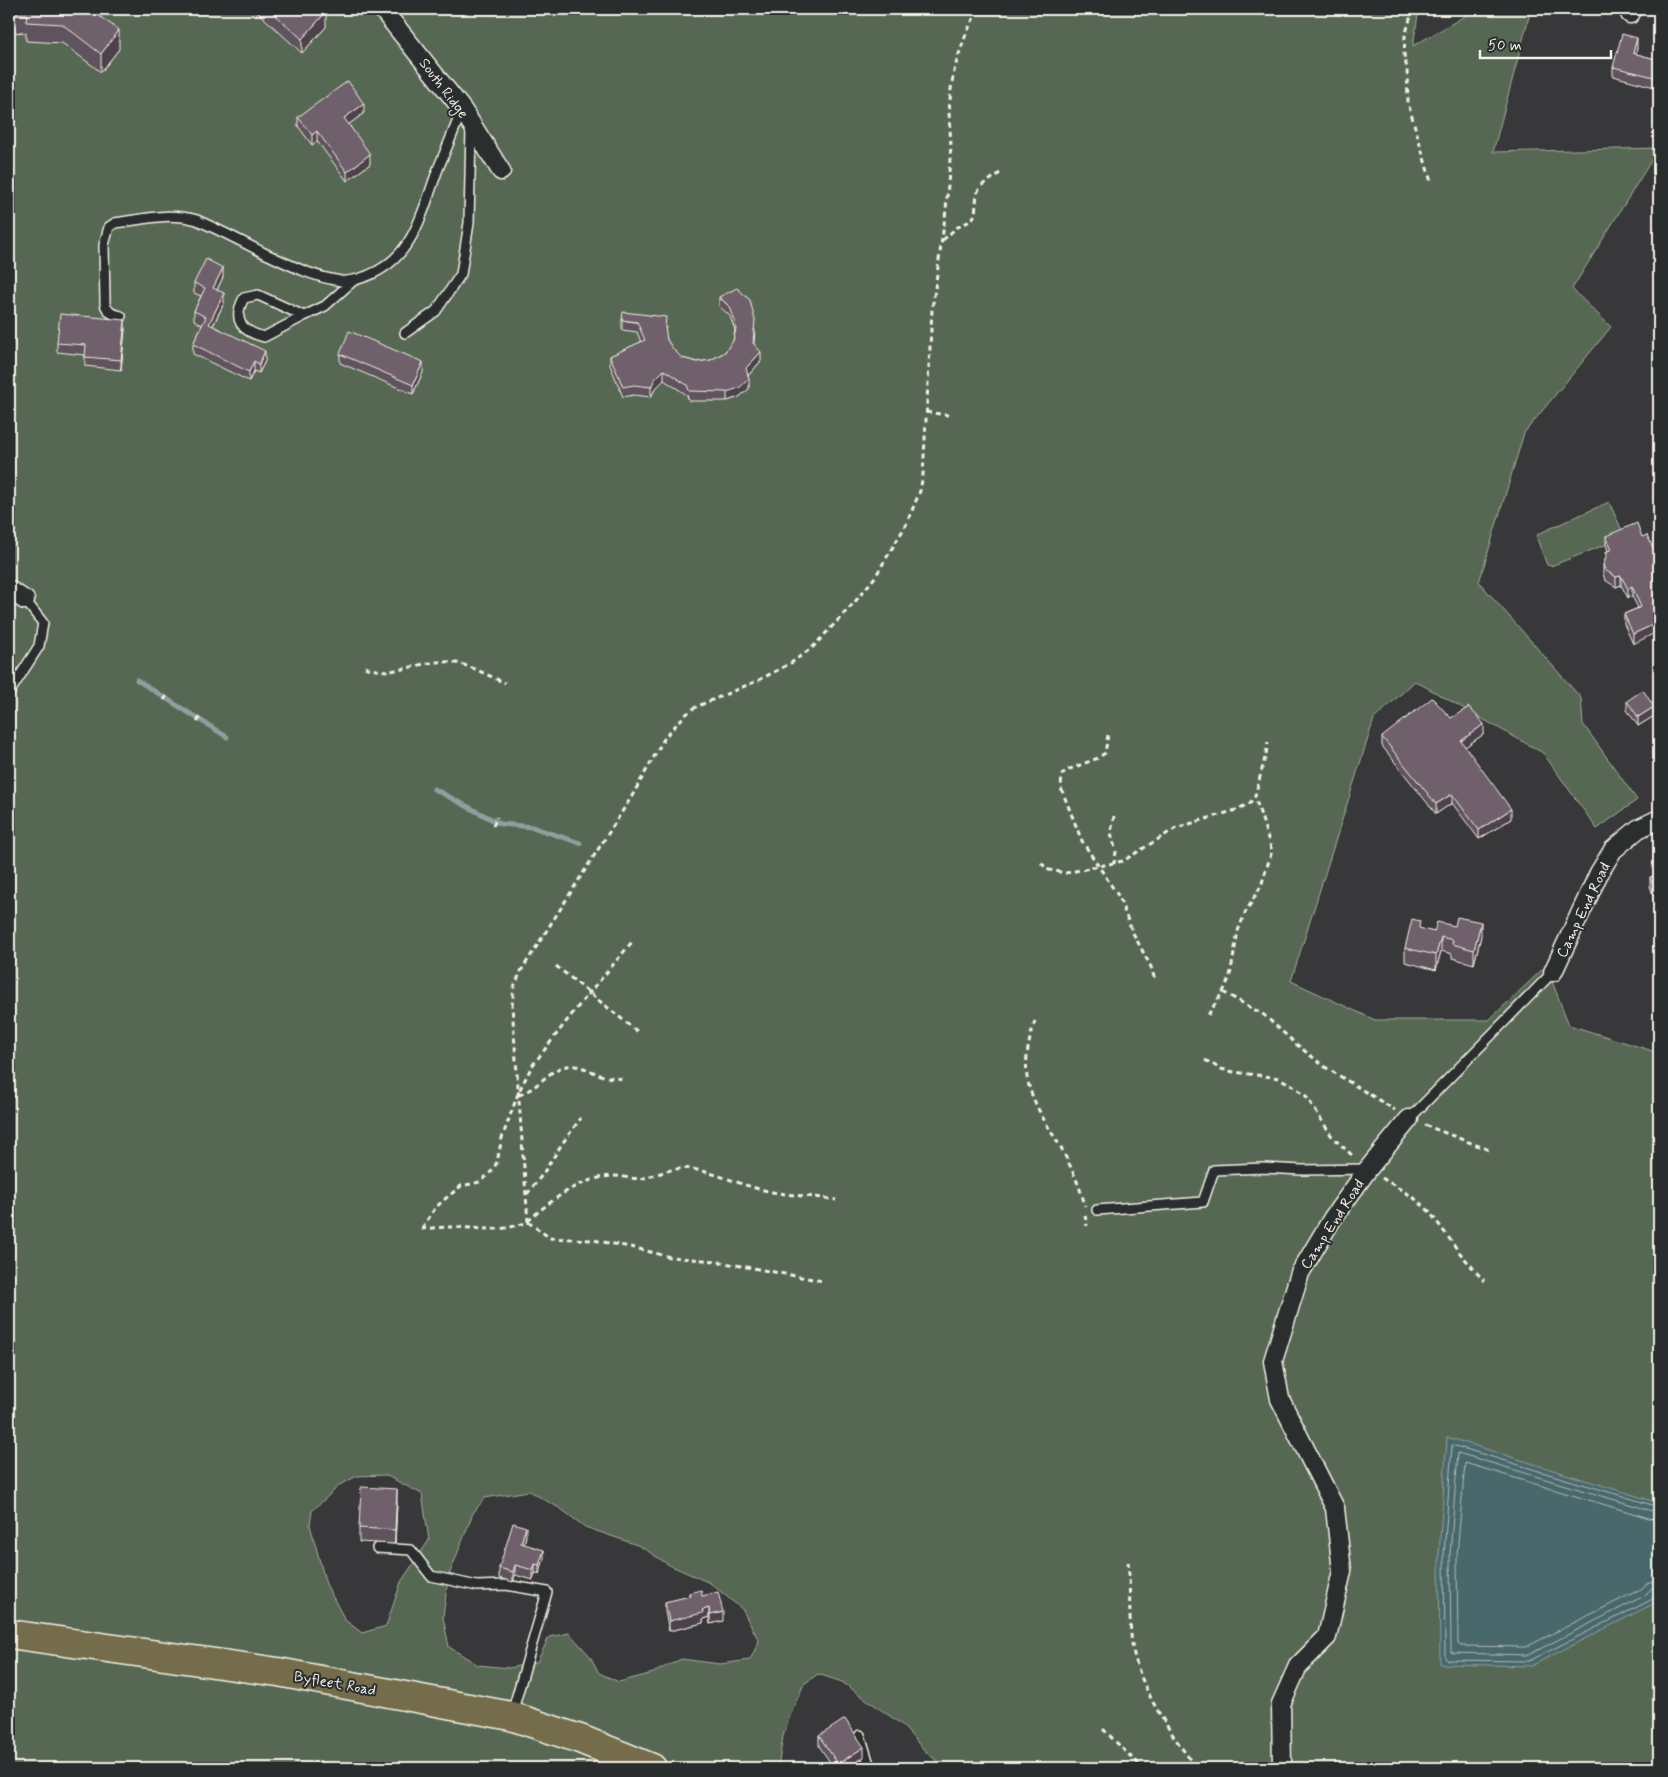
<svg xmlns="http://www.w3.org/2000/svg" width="1668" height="1777" viewBox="0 0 1668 1777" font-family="Mynerve,sans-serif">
<rect width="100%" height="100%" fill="#38373a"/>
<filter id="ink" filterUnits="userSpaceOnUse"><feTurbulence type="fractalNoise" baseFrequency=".02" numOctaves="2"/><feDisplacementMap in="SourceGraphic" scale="10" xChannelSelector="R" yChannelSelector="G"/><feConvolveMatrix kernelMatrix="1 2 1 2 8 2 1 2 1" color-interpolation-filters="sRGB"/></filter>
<g filter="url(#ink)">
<g fill="#566853" stroke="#a5ac9e" fill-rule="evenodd">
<path d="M9,9H1419L1413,46L1477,9H1531L1493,152L1659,148L1572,289L1611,327L1524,433L1479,582L1581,698L1583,724L1637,800L1597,829L1543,753L1415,681L1374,719L1291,981L1375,1020H1489L1546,966L1569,1025L1659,1053V1768H945L926,1752L901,1724L842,1682L818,1674L804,1684L792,1710L783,1736L778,1768H9ZM385,1475L422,1494L429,1540L401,1582L386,1626L362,1633L345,1620L326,1584L310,1525L312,1511L340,1485L357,1476ZM529,1491L561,1509L585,1527L640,1546L669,1565L710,1583L742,1609L759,1641L750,1660L720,1664L681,1659L653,1673L619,1682L599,1673L590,1656L569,1633L549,1637L537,1662L509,1668L478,1665L449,1647L443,1617L448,1578L473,1513L485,1498Z"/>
<polygon points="1609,502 1625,537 1551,566 1547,565 1537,539 1538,534"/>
</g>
<polygon fill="#4a686c" stroke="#8e9f9e" points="1447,1437 1659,1503 1659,1595 1655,1603 1531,1666 1440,1664 1439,1554"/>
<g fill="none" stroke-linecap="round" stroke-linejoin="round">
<g stroke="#b0bab6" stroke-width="1">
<polyline points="1659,1507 1452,1445 1444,1554 1445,1658 1447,1660 1529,1661 1651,1600 1655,1595 1659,1594"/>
<polyline points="1659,1513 1458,1453 1450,1555 1451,1652 1453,1653 1528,1655 1646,1595 1652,1589 1659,1588"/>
<polyline points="1659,1521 1465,1463 1457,1555 1458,1644 1461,1646 1526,1647 1641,1589 1649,1582 1659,1580"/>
</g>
<g stroke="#8e9f9e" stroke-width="5">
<polyline points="137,680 227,737"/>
<polyline points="434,789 495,821 501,824 532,827 580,843"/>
</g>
<g stroke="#f4f1e8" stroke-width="12">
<g id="lane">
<path d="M121,316C112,314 108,313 105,304L104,245L109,227L115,223C144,219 168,212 197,220C219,230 241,241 262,252C288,264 312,277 341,281C351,282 358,279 367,276C414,258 422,212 438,169C446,149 455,129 462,109"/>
<path d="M304,316L264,337C241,331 232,320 244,298L258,295L304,316L325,306L353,281"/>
<polyline points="405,333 436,311 461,274 469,223 471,128"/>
<polyline points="9,693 39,646 43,623 25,600"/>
<polyline points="1409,1119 1553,972"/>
<polyline points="1097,1210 1203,1202 1214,1170 1263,1168 1302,1170 1368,1169"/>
<polyline points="377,1548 411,1550 431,1576 477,1586 506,1585 547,1592 512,1713"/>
<polyline points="860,1735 869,1764 868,1768"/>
</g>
</g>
<g stroke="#f4f1e8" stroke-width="21">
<g id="street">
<polyline points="382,9 462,109 501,171"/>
<polyline points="1630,14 1633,9"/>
<polyline points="9,590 25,600"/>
<polyline points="1553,972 1599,873 1613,850 1638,829 1659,819"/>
<polyline points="1282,1768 1281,1704 1298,1666 1327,1637 1342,1571 1335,1508 1280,1399 1273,1361 1300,1273 1332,1219 1368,1169 1409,1119"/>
</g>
</g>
<g stroke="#f4f1e8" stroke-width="31">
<polyline id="primary" points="9,1634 278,1672 511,1716 580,1739 652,1768"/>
</g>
<g stroke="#f4f1e8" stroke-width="3" stroke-dasharray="5 4" stroke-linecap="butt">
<polyline points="1413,9 1405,36 1404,55 1407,69 1408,103 1431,182"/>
<polyline points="943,240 956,228 970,221 975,215 977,193 981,186 1000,173"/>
<polyline points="926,412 948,415"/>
<path d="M365,667C397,679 419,659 450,662C466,663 489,676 505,683"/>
<polyline points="164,700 167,695"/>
<polyline points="197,722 200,717"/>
<polyline points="1108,735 1105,753 1098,758 1065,771 1062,775 1061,788 1082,841 1119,897 1132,931 1151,967 1155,980"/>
<polyline points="1114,816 1111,833 1116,852 1114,864"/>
<polyline points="493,826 497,817"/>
<polyline points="1041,863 1049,870 1066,873 1123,861 1176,828 1236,810 1250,803 1255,796 1266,754 1268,742"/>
<polyline points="556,966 638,1032"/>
<polyline points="1223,992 1264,1015 1296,1044 1325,1067 1395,1110"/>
<polyline points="1208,1015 1224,990 1230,976 1238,931 1245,913 1261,886 1272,851 1255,797"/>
<path d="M1035,1021C1029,1039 1025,1058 1027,1077C1031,1101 1046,1123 1058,1143C1069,1162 1080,1185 1085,1206"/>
<polyline points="1205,1060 1221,1069 1234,1072 1279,1078 1292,1085 1306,1096 1333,1138 1353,1156"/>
<path d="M519,1095C536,1089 544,1076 558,1069C575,1060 588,1071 603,1076C609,1078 617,1078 623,1079"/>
<polyline points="1425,1125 1489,1150"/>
<polyline points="1382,1178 1413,1197 1429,1211 1460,1253 1484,1281"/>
<polyline points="527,1194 542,1175 564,1141 581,1118"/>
<polyline points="1085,1215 1087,1226"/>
<path d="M528,1221C551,1200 581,1177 614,1176C623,1176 634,1180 644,1178C660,1174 675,1166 692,1169C718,1173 742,1186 768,1191C790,1196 814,1196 836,1200"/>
<polyline points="528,1222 512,1006 514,987 521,971 632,796 665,737 685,715 696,707 759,680 791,663 813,647 854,603 875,577 906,525 920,491 923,475 932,310 946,210 951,146 949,112 951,89 954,71 959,54 966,34 978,9"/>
<polyline points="422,1228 436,1207 445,1199 461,1186 480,1182 493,1170 497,1162 502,1138 519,1091 532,1066 576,1009 632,942"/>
<path d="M421,1229C432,1228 443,1227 453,1227C484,1228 497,1233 528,1222L550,1238L593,1240L635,1248L670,1257L714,1261L823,1281"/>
<path d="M1128,1562C1131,1591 1128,1621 1133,1650C1142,1693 1171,1733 1196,1768"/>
<polyline points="1103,1729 1134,1760 1146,1768"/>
</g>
<use href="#lane" stroke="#2a2d2e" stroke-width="9"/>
<use href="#street" stroke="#2a2d2e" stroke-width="18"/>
<use href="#primary" stroke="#746c4b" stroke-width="28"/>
</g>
<g fill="#5f535d" stroke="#f4f1e8">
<polygon points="9,9 89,9 119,49 101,72 62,43 26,41 26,33 9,32"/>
<polygon points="254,9 322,9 326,27 302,53"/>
<polygon points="1637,48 1636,54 1659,60 1659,85 1658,88 1613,76 1613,67"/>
<polygon points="364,113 349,124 370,164 347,181 317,141 312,145 298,126 298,117"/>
<polygon points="223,277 217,290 224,303 213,326 265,361 259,373 254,371 249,381 193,354 193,344 202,325 194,320 194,311 201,296 194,293 194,283"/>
<polygon points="719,297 755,330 754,344 761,361 748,376 749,389 739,397 727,401 689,401 687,395 664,380 655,389 651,397 634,395 623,397 610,365 610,356 641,342 637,332 622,330 622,320 666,327 665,331 667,340 673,349 682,358 697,362 711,360 725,352 733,341 735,330 730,316 719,306"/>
<polygon points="125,329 121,370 85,366 85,355 57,352 57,343"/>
<polygon points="340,354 423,372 413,394 340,363"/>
<polygon points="1606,536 1642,537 1658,569 1657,570 1633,644 1624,624 1624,614 1638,608 1632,596 1628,598 1621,585 1616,587 1605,580 1603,574 1603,565 1606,558 1606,552 1608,551 1606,545"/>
<polygon points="1627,701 1654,716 1638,726 1627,710"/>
<polygon points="1451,718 1484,734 1465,747 1511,819 1479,839 1452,803 1436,814 1382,746 1382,737"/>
<polygon points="1659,874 1659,914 1650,886 1650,877"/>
<polygon points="1420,929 1434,932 1481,936 1474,964 1452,958 1452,954 1441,951 1436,970 1405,962 1405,948"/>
<polygon points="397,1503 395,1544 359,1542 359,1528"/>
<polygon points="526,1536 524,1544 544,1559 539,1574 535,1573 533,1580 515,1575 513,1582 499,1578 499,1568"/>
<polygon points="689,1593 702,1596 723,1621 710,1624 709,1617 703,1619 703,1623 669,1631 665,1612 665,1602 689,1597"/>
<polygon points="819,1736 864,1757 846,1768 834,1768 819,1746"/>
</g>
<g fill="#4e434c" stroke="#f4f1e8">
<polygon points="470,9 478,9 470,12"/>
<polygon points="326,12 326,27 302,53 302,39"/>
<polygon points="119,30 119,49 101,72 101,54"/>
<polygon points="1637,38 1637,48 1633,63 1633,53"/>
<polygon points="364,104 364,113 344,128 344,118"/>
<polygon points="317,131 317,141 312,145 312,135"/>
<polygon points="370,154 370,164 347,181 347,172"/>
<polygon points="223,268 223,277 213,298 213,288"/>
<polygon points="224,293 224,303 209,333 209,324"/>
<polygon points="125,320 125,329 121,370 121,360"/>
<polygon points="265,351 265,361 259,373 259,364"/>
<polygon points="761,352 761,361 746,378 746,368"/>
<polygon points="254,361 254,371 249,381 249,372"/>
<polygon points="423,362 423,372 413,394 413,385"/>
<polygon points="664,370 664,380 655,389 651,397 651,387 655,379"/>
<polygon points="749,379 749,389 739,397 727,401 727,392"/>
<polygon points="1658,559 1658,569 1653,572 1653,562"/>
<polygon points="1621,576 1621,585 1616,587 1616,577"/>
<polygon points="1632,586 1632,596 1628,598 1628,589"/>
<polygon points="1659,622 1659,631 1633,644 1633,634"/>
<polygon points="1654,707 1654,716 1638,726 1638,717"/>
<polygon points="1484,724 1484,734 1461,750 1461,741"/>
<polygon points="1452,794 1452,803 1436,814 1436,804"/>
<polygon points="1511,809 1511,819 1479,839 1479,830"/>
<polygon points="1481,922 1481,936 1474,964 1474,950"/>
<polygon points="1441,937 1441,951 1436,970 1436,955"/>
<polygon points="397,1489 397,1503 395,1544 395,1530"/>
<polygon points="526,1527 526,1536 521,1552 521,1543"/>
<polygon points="544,1550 544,1559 539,1574 539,1565"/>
<polygon points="535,1564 535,1573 533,1580 533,1570"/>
<polygon points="515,1565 515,1575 513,1582 513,1572"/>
<polygon points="709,1608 709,1617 703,1619 703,1623 669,1631 669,1621"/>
<polygon points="723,1612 723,1621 710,1624 710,1615"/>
<polygon points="864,1747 864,1757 846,1768 838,1768 838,1764"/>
</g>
<g fill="#6f606c" stroke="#f4f1e8">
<polygon points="9,9 89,9 119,30 101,54 62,24 26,22 27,14 9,13"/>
<polygon points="269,9 322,9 326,12 302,39"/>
<polygon points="1622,34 1637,38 1633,53 1659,60 1659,75 1658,78 1613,67"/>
<polygon points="348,81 364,104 344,118 370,154 347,172 317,131 312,135 298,117"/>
<polygon points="206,259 223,268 213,288 224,293 209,324 265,351 259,364 254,361 249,372 193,344 206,317 194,311 205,288 194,283"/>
<polygon points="737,288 750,300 755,320 753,343 761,352 746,368 749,379 739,388 727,392 689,391 687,385 664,370 655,379 651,387 634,385 623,387 610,356 645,340 637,322 622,320 623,312 666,317 665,327 667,340 673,349 682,358 697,362 711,360 725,352 733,341 736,329 735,321 730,307 719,297"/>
<polygon points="60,314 125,320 121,360 85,357 86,345 57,343"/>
<polygon points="349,331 423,362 413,385 340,354"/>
<polygon points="1637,523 1642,537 1647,535 1658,559 1653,562 1659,575 1659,622 1633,634 1624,614 1641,607 1632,586 1628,589 1621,576 1616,577 1605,570 1603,565 1607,555 1606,552 1612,549 1606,536"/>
<polygon points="1643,690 1654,707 1638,717 1627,701"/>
<polygon points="1432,698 1451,718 1469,707 1484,724 1461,741 1511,809 1479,830 1452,794 1436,804 1382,737"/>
<polygon points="1659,874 1659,904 1650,877"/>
<polygon points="1457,917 1481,922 1474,950 1452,944 1453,940 1441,937 1436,955 1405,948 1412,919 1420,921 1419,928 1434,932 1437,922 1455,926"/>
<polygon points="361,1487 397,1489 395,1530 359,1528"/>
<polygon points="513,1523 526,1527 521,1543 544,1550 539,1565 535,1564 533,1570 515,1565 513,1572 499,1568"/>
<polygon points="701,1590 702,1596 718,1592 723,1612 710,1615 709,1608 702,1610 703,1613 669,1621 665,1602 690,1596 689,1593"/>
<polygon points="845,1719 864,1747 838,1764 819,1736"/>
</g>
</g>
<g text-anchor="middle" stroke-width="4" stroke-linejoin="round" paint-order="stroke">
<g font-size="15" fill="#f4f1e8" stroke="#2a2d2e">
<text transform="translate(444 88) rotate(53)" y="5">South Ridge</text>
<text transform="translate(1583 910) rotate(-64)" y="5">Camp End Road</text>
<text transform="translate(1332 1224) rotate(-57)" y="5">Camp End Road</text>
<text transform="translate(335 1683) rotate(10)" y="5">Byfleet Road</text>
</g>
</g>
<rect width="1668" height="1777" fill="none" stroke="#2a2d2e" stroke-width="30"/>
<rect x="15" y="15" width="1638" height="1747" fill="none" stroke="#f4f1e8" stroke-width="2" filter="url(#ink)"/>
<path d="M1480 50v8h131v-8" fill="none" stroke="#f4f1e8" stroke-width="2.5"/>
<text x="1488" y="50" font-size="15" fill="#f4f1e8" stroke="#2a2d2e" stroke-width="4" paint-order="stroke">50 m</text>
</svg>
